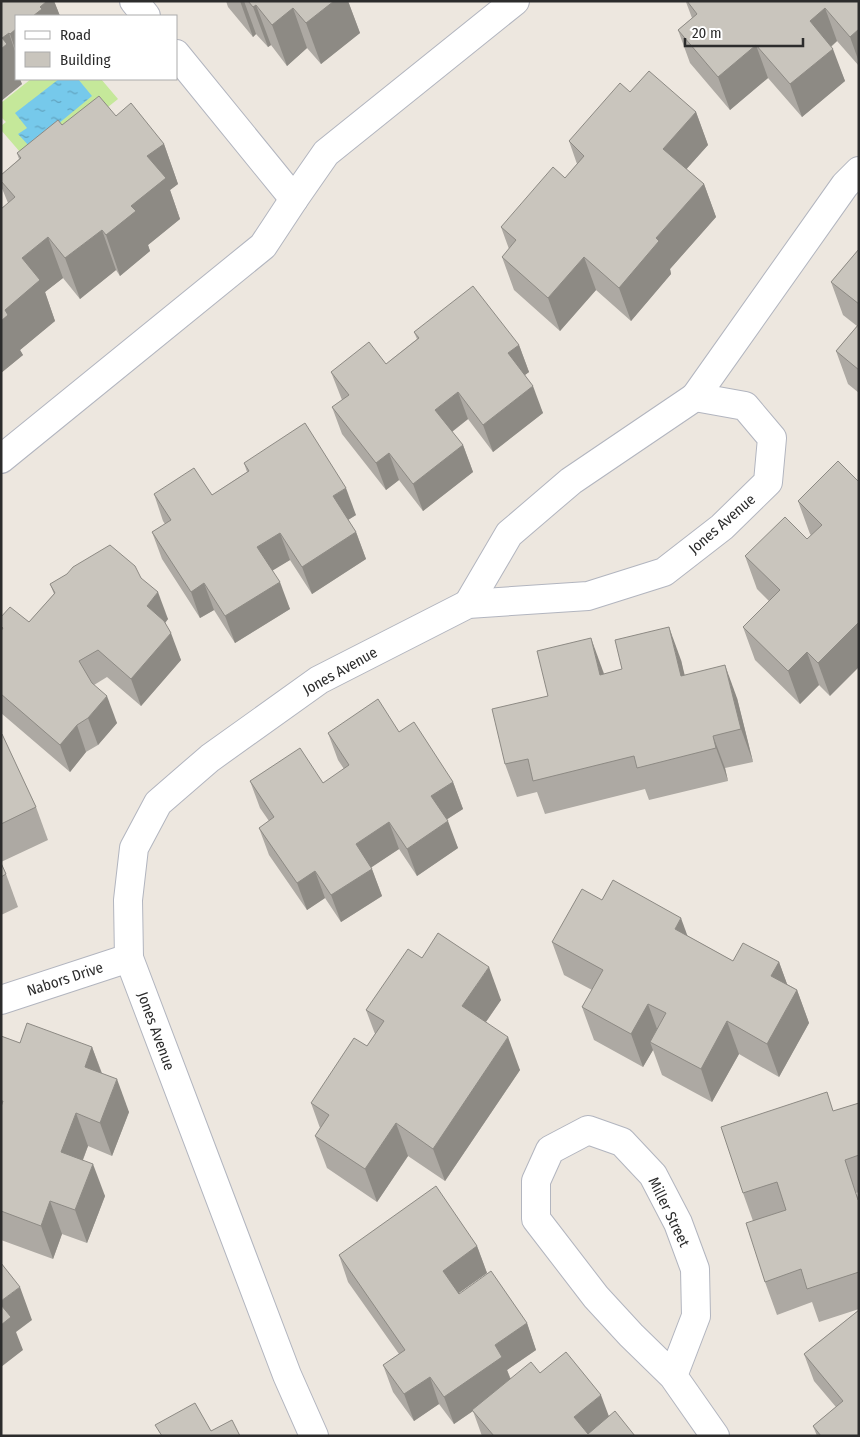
<svg xmlns="http://www.w3.org/2000/svg" width="860" height="1437" viewBox="0 0 860 1437" font-family="'Fira Sans Condensed',sans-serif">
<defs>
<pattern id="water-ripples" width="26" height="14" patternUnits="userSpaceOnUse" patternTransform="scale(1.25)"><rect width="26" height="14" fill="#76c9eb"/><path d="M2 4q2-2 4 0t4 0M15 11q2-2 4 0t4 0" fill="none" stroke="#61a3bf"/></pattern>
</defs>
<rect width="100%" height="100%" fill="#ede7df"/>
<polygon fill="#c5e89a" points="31,79 101,79 118,99 33,167 1,130 1,126 6,122 1,117 1,103"/>
<polygon fill="url(#water-ripples)" points="59,79 78,79 92,96 30,147 18,134 27,128 15,113"/>
<g fill="none" stroke-linecap="round" stroke-linejoin="round">
<g stroke="#b2b5bf" stroke-width="30">
<g id="minor">
<polyline points="134,1 146,16"/>
<polyline points="176,54 294,199 326,153 515,1"/>
<polyline points="1,459 263,246 294,199"/>
<polyline points="468,604 509,534 571,481 695,397"/>
<polyline points="1,1000 129,958"/>
<polyline points="673,1376 696,1316 695,1269 678,1223 653,1175 622,1142 588,1130 550,1150 536,1181 536,1219 596,1297 631,1335 673,1376 715,1436"/>
<polyline points="314,1436 287,1375 129,958 128,900 134,848 158,803 210,758 319,680 468,604 588,596 664,572 722,527 768,482 772,438 745,406 695,397 845,185 859,171"/>
</g>
</g>
<use href="#minor" stroke="#fff" stroke-width="28"/>
</g>
<g fill="#ada9a3">
<polygon points="1,1 54,1 60,16 16,16 16,79 22,84 1,101"/>
<polygon points="226,1 348,1 360,33 321,64 307,48 287,66 271,45 268,47 256,34 253,37 228,7"/>
<polygon points="859,1 859,66 837,41 831,47 845,81 802,117 768,78 730,110 690,63 678,30 692,18 686,2"/>
<polygon points="630,92 696,112 708,145 686,169 704,184 716,217 670,269 671,274 631,321 596,290 560,331 514,290 502,257 509,249 501,227 565,178 577,164 569,141"/>
<polygon points="116,116 164,144 178,184 170,190 180,219 148,245 150,251 120,276 116,270 80,299 63,278 45,292 55,321 20,350 23,355 1,373 8,203 1,186 1,175 19,159 17,153 62,125"/>
<polygon points="859,249 859,393 848,384 836,351 857,326 843,315 831,282"/>
<polygon points="414,332 519,345 529,372 525,375 543,413 493,452 468,419 452,432 463,445 473,472 423,511 399,480 386,490 342,434 332,407 342,400 331,372 386,364 417,339"/>
<polygon points="838,461 830,696 819,685 800,704 755,660 743,627 769,601 757,589 745,556 807,539 811,535 810,534 798,501"/>
<polygon points="244,463 356,515 348,520 356,532 366,559 312,594 290,560 272,570 290,609 235,643 214,610 200,618 162,559 152,532 165,524 163,521 154,494 212,495 247,472"/>
<polygon points="141,578 168,619 165,623 181,660 141,706 107,677 94,685 117,723 98,745 86,752 70,772 1,713 1,617 29,622 54,594 50,584"/>
<polygon points="681,660 684,675 737,698 753,762 725,768 728,781 649,800 645,789 545,814 537,792 517,797 505,764 548,696 603,671 604,674"/>
<polygon points="399,732 453,782 463,809 446,820 458,848 417,876 399,849 371,867 382,896 341,922 325,898 307,910 269,855 259,828 269,821 260,808 250,781 323,783 344,769 338,760 328,733"/>
<polygon points="1,734 36,807 48,840 1,862"/>
<polygon points="1,863 6,874 18,907 1,915"/>
<polygon points="602,900 688,936 733,961 779,962 787,984 797,990 809,1023 779,1077 739,1054 712,1102 662,1075 653,1050 643,1067 594,1040 582,1007 592,990 564,975 552,942"/>
<polygon points="422,958 501,1000 486,1022 520,1070 445,1181 408,1156 377,1202 327,1168 315,1136 320,1128 311,1103 367,1046 375,1034 366,1010"/>
<polygon points="1,1036 20,1043 92,1047 102,1073 129,1112 112,1156 88,1146 83,1160 105,1196 87,1243 62,1234 53,1259 1,1240"/>
<polygon points="859,1103 859,1192 856,1193 859,1200 859,1309 819,1322 812,1302 777,1315 765,1282 753,1221 743,1193 834,1111"/>
<polygon points="477,1246 487,1273 458,1293 527,1323 536,1350 507,1370 511,1379 540,1373 609,1416 635,1436 482,1436 473,1411 454,1424 439,1404 414,1421 393,1392 383,1365 399,1354 348,1282 339,1255"/>
<polygon points="859,1310 859,1436 817,1436 813,1426 836,1407 814,1381 804,1354"/>
</g>
<g fill="#8d8a84">
<polygon points="47,1 54,1 60,16 33,16 40,7"/>
<polygon points="240,1 244,1 256,34 253,37"/>
<polygon points="334,1 348,1 360,33 321,64 306,23"/>
<polygon points="256,5 271,45 268,47 253,7"/>
<polygon points="293,8 307,48 287,66 272,25"/>
<polygon points="825,8 837,41 822,54 810,21"/>
<polygon points="16,29 16,52 10,34"/>
<polygon points="859,29 859,62 850,37"/>
<polygon points="9,33 16,54 16,79 20,79 22,84 1,101 1,49 2,38"/>
<polygon points="756,45 768,78 730,110 718,77"/>
<polygon points="833,49 845,81 802,117 790,84"/>
<polygon points="696,112 708,145 675,182 663,149"/>
<polygon points="164,144 178,184 170,190 180,219 148,245 150,251 120,276 106,235 131,206 147,156"/>
<polygon points="704,184 716,217 670,269 671,274 631,321 619,288 656,238"/>
<polygon points="102,230 116,270 80,299 65,258"/>
<polygon points="48,237 63,278 45,292 55,321 20,350 23,355 1,373 1,321 22,258"/>
<polygon points="584,257 596,290 560,331 548,298"/>
<polygon points="519,345 529,372 518,380 508,353"/>
<polygon points="533,386 543,413 493,452 483,425"/>
<polygon points="458,392 468,419 445,437 435,410"/>
<polygon points="463,445 473,472 423,511 413,484"/>
<polygon points="389,453 399,480 386,490 376,463"/>
<polygon points="346,488 356,515 343,523 333,496"/>
<polygon points="356,532 366,559 312,594 302,567"/>
<polygon points="280,533 290,560 267,574 257,547"/>
<polygon points="280,582 290,609 235,643 225,616"/>
<polygon points="204,583 214,610 200,618 191,592"/>
<polygon points="158,592 168,619 157,633 147,606"/>
<polygon points="859,622 859,667 830,696 818,663"/>
<polygon points="669,627 681,660 693,709 681,676"/>
<polygon points="171,633 181,660 141,706 131,679"/>
<polygon points="591,638 603,671 612,707 600,675"/>
<polygon points="807,652 819,685 800,704 788,671"/>
<polygon points="725,665 737,698 753,762 741,729"/>
<polygon points="107,696 117,723 98,745 88,718"/>
<polygon points="77,725 86,752 70,772 60,745"/>
<polygon points="713,736 725,768 728,781 716,748"/>
<polygon points="453,782 463,809 441,823 431,796"/>
<polygon points="448,821 458,848 417,876 407,849"/>
<polygon points="389,822 399,849 366,871 356,844"/>
<polygon points="372,869 382,896 341,922 331,895"/>
<polygon points="315,871 325,898 307,910 297,883"/>
<polygon points="681,918 693,951 675,929"/>
<polygon points="779,962 791,995 771,976"/>
<polygon points="489,967 501,1000 474,1039 462,1006"/>
<polygon points="797,990 809,1023 779,1077 767,1044"/>
<polygon points="648,1004 660,1037 650,1042 653,1050 643,1067 631,1034"/>
<polygon points="727,1021 739,1054 712,1102 701,1069"/>
<polygon points="508,1037 520,1070 445,1181 433,1149"/>
<polygon points="92,1047 104,1080 85,1067"/>
<polygon points="117,1079 129,1112 112,1156 100,1123"/>
<polygon points="76,1113 88,1146 73,1185 61,1152"/>
<polygon points="396,1123 408,1156 377,1202 365,1169"/>
<polygon points="93,1164 105,1196 87,1243 75,1210"/>
<polygon points="50,1201 62,1234 53,1259 41,1226"/>
<polygon points="477,1246 487,1273 452,1298 443,1271"/>
<polygon points="20,1287 32,1320 16,1332 23,1350 1,1367 1,1301"/>
<polygon points="527,1323 536,1350 507,1370 512,1384 454,1424 444,1397 495,1345"/>
<polygon points="430,1377 439,1404 414,1421 404,1394"/>
<polygon points="601,1395 611,1422 594,1436 581,1436 574,1417"/>
</g>
<g fill="#c9c5bd" stroke="#8d8a84">
<polygon points="1,1 47,1 40,7 42,9 33,16 16,16 16,29 10,34 9,33 2,38 7,44 1,49"/>
<polygon points="248,1 334,1 306,23 293,8 272,25 256,5 253,7"/>
<polygon points="687,1 859,1 859,29 850,37 825,8 810,21 833,49 790,84 756,45 718,77 678,30 697,14"/>
<polygon points="649,71 696,112 663,149 704,184 656,238 659,241 619,288 584,257 548,298 502,257 516,240 501,227 553,167 565,178 584,156 569,141 620,83 630,92"/>
<polygon points="99,96 116,116 131,103 164,144 147,156 166,178 131,206 136,211 106,235 102,230 65,258 48,237 22,258 40,280 5,310 8,315 1,321 1,209 15,197 1,181 1,175 21,158 17,153 58,120 62,125"/>
<polygon points="859,249 859,304 831,282"/>
<polygon points="473,286 519,345 508,353 533,386 483,425 458,392 435,410 463,445 413,484 389,453 376,463 332,407 349,395 331,372 369,342 386,364 419,338 414,332"/>
<polygon points="859,324 859,370 836,351"/>
<polygon points="305,423 346,488 333,496 356,532 302,567 280,533 257,547 280,582 225,616 204,583 191,592 152,532 171,520 154,494 194,468 212,495 249,471 244,463"/>
<polygon points="838,461 859,482 859,622 818,663 807,652 788,671 743,627 780,590 745,556 785,517 807,539 822,525 798,501"/>
<polygon points="110,545 135,566 141,578 158,592 147,606 164,621 171,633 131,679 98,650 79,661 92,683 107,696 88,718 77,725 60,745 1,694 1,631 3,628 1,626 1,617 10,607 29,622 55,593 50,584 67,574 73,567"/>
<polygon points="669,627 681,676 725,665 741,729 713,736 716,748 637,768 634,756 533,781 528,759 505,764 492,709 548,696 537,651 591,638 600,675 622,669 615,640"/>
<polygon points="378,699 399,732 414,722 453,782 431,796 448,821 407,849 389,822 356,844 372,869 331,895 315,871 297,883 259,828 274,817 250,781 300,748 323,783 349,765 328,733"/>
<polygon points="1,734 2,734 36,807 1,824"/>
<polygon points="1,863 6,874 1,877"/>
<polygon points="613,880 681,918 675,929 733,961 743,943 779,962 771,976 797,990 767,1044 727,1021 701,1069 650,1042 666,1013 648,1004 631,1034 582,1007 603,970 552,942 582,889 602,900"/>
<polygon points="438,933 489,967 462,1006 508,1037 433,1149 396,1123 365,1169 315,1136 329,1115 311,1103 354,1038 367,1046 384,1021 366,1010 408,949 422,958"/>
<polygon points="27,1023 92,1047 85,1067 117,1079 100,1123 76,1113 61,1152 93,1164 75,1210 50,1201 41,1226 1,1211 1,1107 3,1101 1,1101 1,1036 20,1043"/>
<polygon points="827,1092 833,1111 859,1103 859,1155 845,1160 858,1200 859,1200 859,1272 807,1289 801,1269 765,1282 746,1223 786,1210 777,1182 743,1193 721,1127"/>
<polygon points="436,1186 477,1246 443,1271 459,1294 491,1271 527,1323 495,1345 502,1357 444,1397 430,1377 404,1394 383,1365 405,1350 339,1255"/>
<polygon points="1,1263 20,1287 1,1301"/>
<polygon points="1,1305 11,1317 1,1325"/>
<polygon points="859,1310 859,1436 821,1436 813,1426 843,1401 804,1354"/>
<polygon points="566,1352 601,1395 574,1417 588,1434 615,1411 635,1436 494,1436 472,1410 531,1362 540,1373"/>
<polygon points="195,1403 211,1431 232,1420 240,1436 162,1436 155,1425"/>
</g>
<g text-anchor="middle" stroke-width="4" stroke-linejoin="round" paint-order="stroke">
<g font-size="15" fill="#2c2c2c" stroke="#fff">
<text transform="translate(722 524) rotate(-41)" y="5">Jones Avenue</text>
<text transform="translate(340 671) rotate(-29)" y="5">Jones Avenue</text>
<text transform="translate(65 979) rotate(-18)" y="5">Nabors Drive</text>
<text transform="translate(156 1031) rotate(70)" y="5">Jones Avenue</text>
<text transform="translate(669 1212) rotate(64)" y="5">Miller Street</text>
</g>
</g>
<rect width="860" height="1437" fill="none" stroke="#2c2c2c" stroke-width="5"/>
<rect x="15" y="15" width="162" height="65" fill="#ffffff" stroke="#ababab"/>
<rect x="25" y="31" width="25" height="8" fill="#ffffff" stroke="#ababab"/>
<text x="60" y="40" font-size="15" fill="#2c2c2c">Road</text>
<rect x="25" y="52" width="25" height="15" fill="#c9c5bd" stroke="#ababab"/>
<text x="60" y="65" font-size="15" fill="#2c2c2c">Building</text>
<path d="M685 38v8h118v-8" fill="none" stroke="#2c2c2c" stroke-width="2.5"/>
<text x="692" y="38" font-size="15" fill="#2c2c2c" stroke="#ffffff" stroke-width="4" paint-order="stroke">20 m</text>
</svg>
